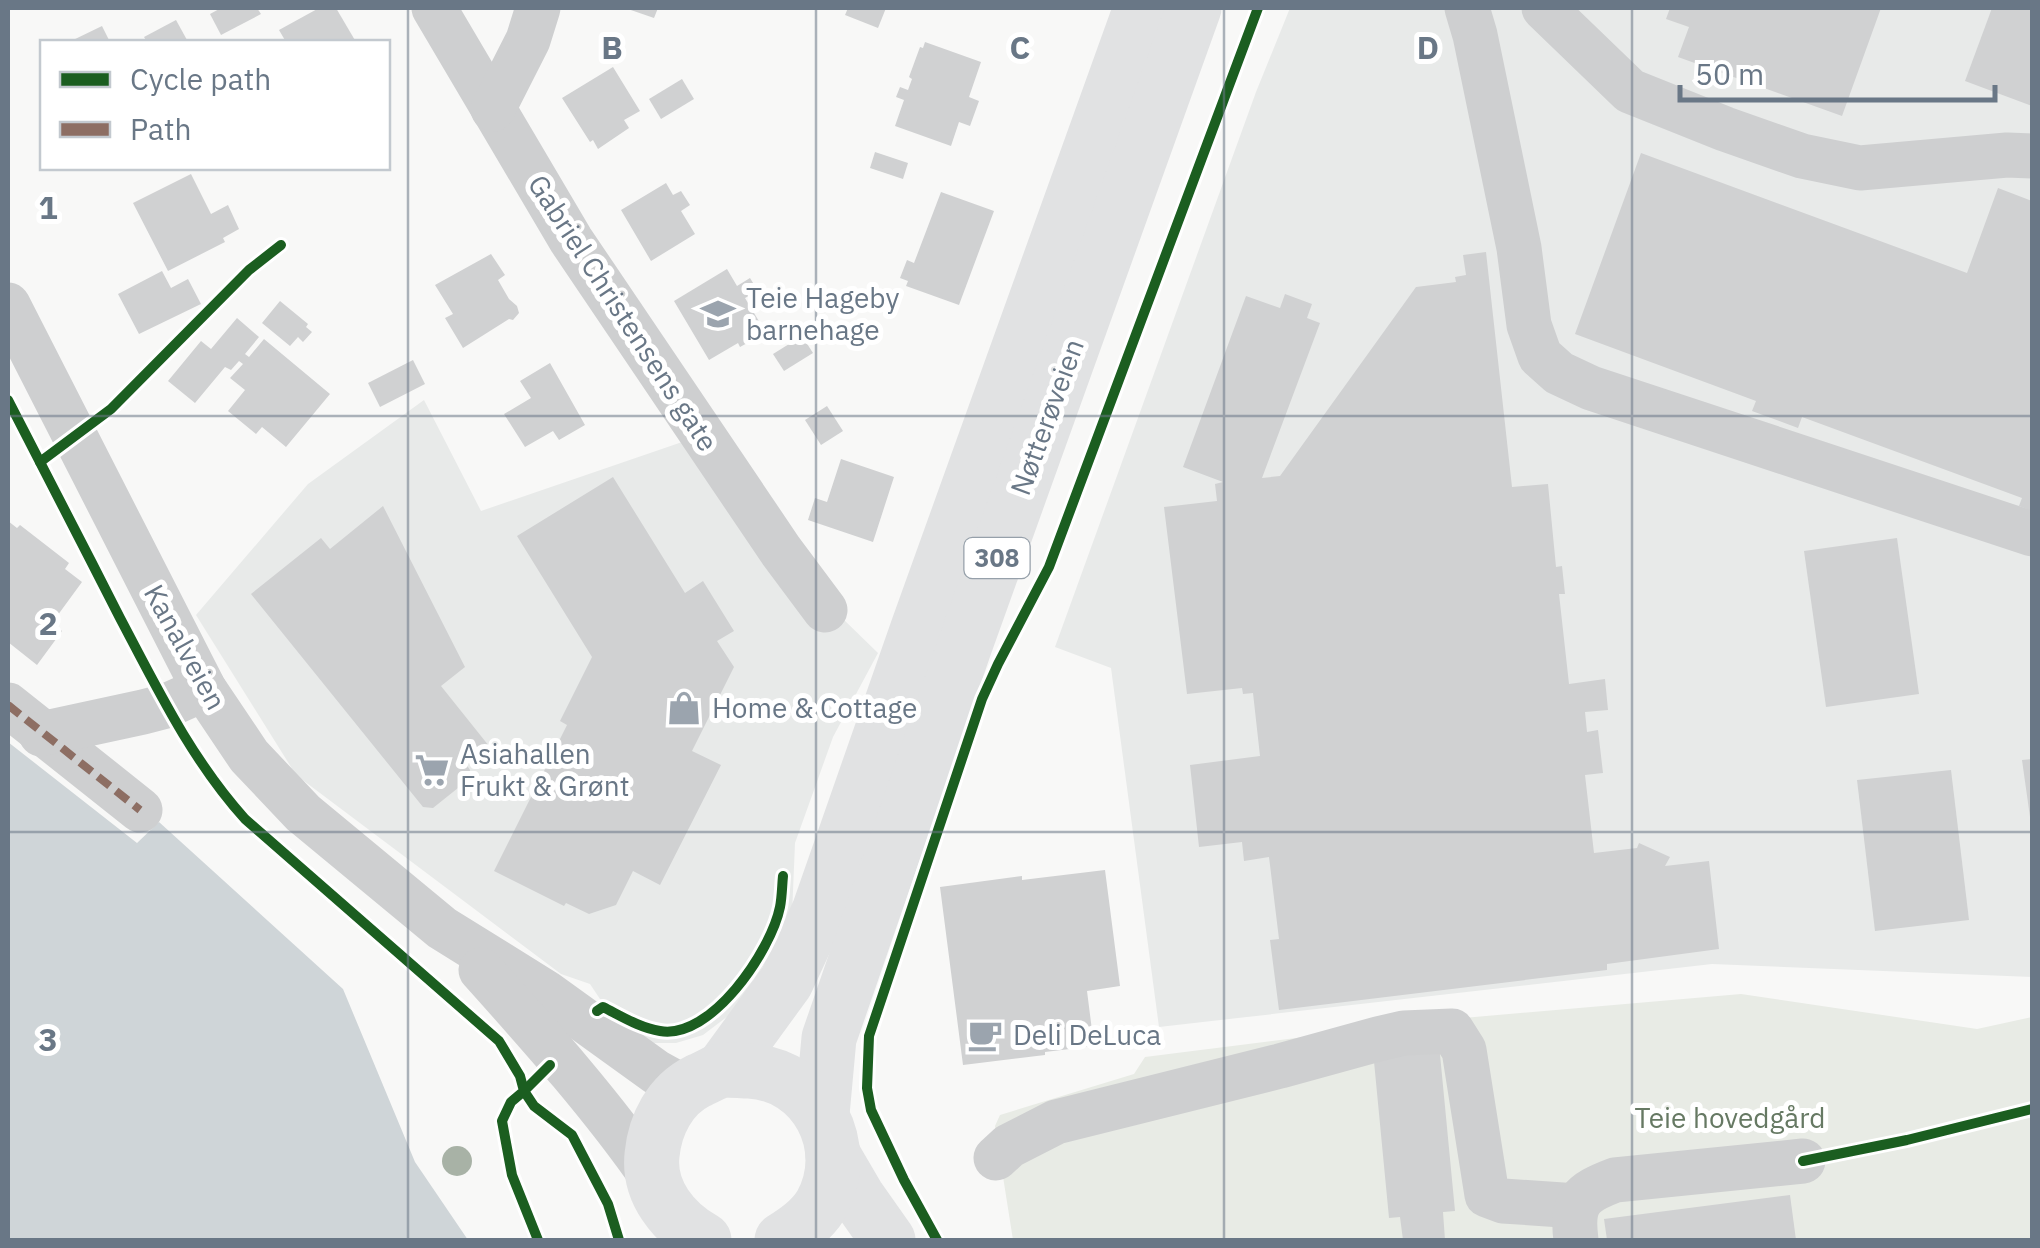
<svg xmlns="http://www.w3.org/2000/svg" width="2040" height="1248" viewBox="0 0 2040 1248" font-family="'IBM Plex Sans',sans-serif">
<rect width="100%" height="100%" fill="#f8f8f7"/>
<g fill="#e8eae9">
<polygon points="1290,8 2032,8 2032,977 1712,964 1159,1027 1111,668 1055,647 1256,92"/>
<polygon points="424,400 481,511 688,440 766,544 878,653 833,737 795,843 792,915 752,986 728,1016 703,1035 676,1043 650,1043 618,1026 590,984 561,974 296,775 196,615 308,484"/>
</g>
<polygon fill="#e8ebe5" points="1741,994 1977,1029 2032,1017 2032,1240 1013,1240 995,1126 1000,1115 1134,1074 1145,1057 1440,1020"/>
<polygon fill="#cfd5d8" points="8,742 137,843 159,822 343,989 415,1162 468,1240 8,1240"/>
<g fill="#d0d1d2">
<polygon points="221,8 257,8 261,14 221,35 210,14"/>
<polygon points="319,8 336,8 356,42 286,42 279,30"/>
<polygon points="625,8 658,8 654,18"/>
<polygon points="848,8 886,8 878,28 845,15"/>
<polygon points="1670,8 1881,8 1842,116 1678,57 1689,27 1666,19"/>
<polygon points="1992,8 2032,8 2032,106 1965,81"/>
<polygon points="176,20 187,40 183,42 147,42 144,37"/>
<polygon points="102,26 110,42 69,42"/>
<polygon points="925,42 981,62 969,97 979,101 970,126 959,122 951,146 895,126 904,100 896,97 900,87 908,90 912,79 909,77 920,47 923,48"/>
<polygon points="613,67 640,111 624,120 629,128 598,149 593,140 590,142 562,98"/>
<polygon points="682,79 694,99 661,119 649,99"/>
<polygon points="875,152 908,163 903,179 870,168"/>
<polygon points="1641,153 1967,273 1998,188 2032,201 2032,511 2019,506 2022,498 1802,417 1798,428 1752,411 1756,401 1575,334"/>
<polygon points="191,174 211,214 228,205 239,229 223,238 225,242 168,271 133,203"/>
<polygon points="666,183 673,195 681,191 690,205 681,211 695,234 651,261 621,210"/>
<polygon points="941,192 994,211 959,305 906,286 908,281 900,278 907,260 914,263"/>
<polygon points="1486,252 1512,487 1548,484 1556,567 1562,566 1565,594 1559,594 1569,684 1605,679 1608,710 1585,712 1587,732 1598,730 1603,773 1585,775 1594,853 1637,848 1639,843 1670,857 1665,866 1709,861 1719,949 1607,964 1607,970 1279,1010 1270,940 1279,939 1269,857 1244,861 1242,842 1199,847 1190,765 1260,756 1253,693 1243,694 1242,688 1187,694 1164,507 1217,501 1215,484 1223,482 1183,467 1246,296 1280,308 1285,294 1312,304 1307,318 1320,323 1262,478 1280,476 1416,287 1456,282 1455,277 1466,275 1463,255"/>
<polygon points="491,254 505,275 498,280 509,299 517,306 519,313 513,320 509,319 463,348 445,318 453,314 435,285"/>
<polygon points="727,269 737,286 750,278 758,291 745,298 763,328 757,331 760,336 740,347 738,343 709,360 674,301"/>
<polygon points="162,271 171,288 188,279 201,304 139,334 118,294"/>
<polygon points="280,301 308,324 306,327 312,332 303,342 298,337 290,346 262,323"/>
<polygon points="237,318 259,337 245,354 249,357 264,339 330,394 286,447 262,427 256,434 228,411 245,390 230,378 243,364 239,361 231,370 225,367 195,403 168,381 201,341 211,349"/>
<polygon points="802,336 813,353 784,371 773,354"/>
<polygon points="413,360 425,384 380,407 368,383"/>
<polygon points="550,363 585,425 559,440 553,431 525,447 504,414 531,398 520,381"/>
<polygon points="827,406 843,431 821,445 805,420"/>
<polygon points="841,459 894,477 873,542 808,520 815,498 827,502"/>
<polygon points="613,477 685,593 703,581 734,631 717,641 734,667 692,751 721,765 660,885 633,871 616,905 589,914 566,903 564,906 494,871 567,725 560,721 592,657 517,536"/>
<polygon points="383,506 465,667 441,686 489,746 466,764 470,770 468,780 433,808 423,807 251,594 321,538 330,549"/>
<polygon points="8,521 17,528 20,525 69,563 65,569 82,582 52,623 62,631 37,665 8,642"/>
<polygon points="1897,538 1919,694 1826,707 1804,551"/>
<polygon points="2032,759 2032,816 2030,817 2022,760"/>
<polygon points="1951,770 1969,920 1875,931 1857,780"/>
<polygon points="1105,870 1120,986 1087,991 1094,1046 1045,1052 1045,1055 963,1065 940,887 1022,876 1022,880"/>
<polygon points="1439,1044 1455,1211 1443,1212 1445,1240 1403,1240 1400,1217 1389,1218 1373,1051"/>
<polygon points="1790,1195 1796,1240 1607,1240 1604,1219"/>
</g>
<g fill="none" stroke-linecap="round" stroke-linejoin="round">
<g stroke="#cecfd0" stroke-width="45">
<polyline points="434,8 571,240 781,551 825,610"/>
<polyline points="1467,8 1475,35 1519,248 1529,325 1540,356 1559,373 1591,388 2032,534"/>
<polyline points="1544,8 1630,91 1725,129 1802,156 1860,168 2007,155 2032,156"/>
<polyline points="493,109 528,40 538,8"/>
<polyline points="8,305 204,689 249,756 303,813 442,928 545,992 656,1072 685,1088"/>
<polyline points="8,705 140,810"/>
<polyline points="41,734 143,712 166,706 204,689"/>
<path d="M481,970C542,1038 602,1105 654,1180"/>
<polyline points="996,1158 1009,1146 1056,1122 1280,1066 1378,1039 1404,1033 1452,1031 1464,1050 1487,1195 1503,1201 1577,1206"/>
<path d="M1576,1240C1571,1201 1581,1193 1615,1180L1803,1161"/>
</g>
<g stroke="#e1e2e3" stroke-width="55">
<polyline points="722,1070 786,982 819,911 918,628 1141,8"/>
<polyline points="822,1114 829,1038 965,645 1194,8"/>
<polyline points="833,1155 857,1196 888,1240"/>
<path d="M704,1240C674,1223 648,1192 652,1155C655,1124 670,1095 698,1081C705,1078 712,1074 719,1071C728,1069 739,1071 749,1071C815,1074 854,1147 821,1205C811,1221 796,1231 782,1240"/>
</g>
<polyline stroke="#8d6e63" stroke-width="8" stroke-dasharray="15 8" stroke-linecap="butt" points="8,705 140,810"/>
<g stroke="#fff" stroke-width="16">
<g id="cycleway">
<path d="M8,400C45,472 83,545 120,618C157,688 191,759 245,819L499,1041L520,1076L524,1091L511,1102L502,1121L512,1175L538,1240"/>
<polyline points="40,462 111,409 249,270 281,245"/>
<path d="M597,1011L603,1007C621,1016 640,1028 660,1031C711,1040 771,951 780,907C782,897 782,886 783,876"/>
<polyline points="550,1065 524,1091 534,1106 572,1135 608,1204 619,1240"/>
<polyline points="1803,1161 1907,1140 2032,1109"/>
<polyline points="937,1240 904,1180 871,1110 867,1088 869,1036 982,699 998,664 1049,567 1258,8"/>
</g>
</g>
<use href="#cycleway" stroke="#1b5e20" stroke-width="10"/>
</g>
<circle fill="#a8b2a6" cx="457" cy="1161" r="15"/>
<path fill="none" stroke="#697786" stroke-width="2.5" stroke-opacity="0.55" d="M408,8V1240M816,8V1240M1224,8V1240M1632,8V1240M8,416H2032M8,832H2032"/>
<defs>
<g id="school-bare" transform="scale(2.7)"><path d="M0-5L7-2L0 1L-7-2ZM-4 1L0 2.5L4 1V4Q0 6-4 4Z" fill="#9ba4ae" stroke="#fff" stroke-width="2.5" paint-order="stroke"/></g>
<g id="shop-bare" transform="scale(2.7)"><path d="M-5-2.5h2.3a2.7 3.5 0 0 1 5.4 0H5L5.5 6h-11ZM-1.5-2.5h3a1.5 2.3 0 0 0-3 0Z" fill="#9ba4ae" stroke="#fff" stroke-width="2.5" paint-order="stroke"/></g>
<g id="supermarket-bare" transform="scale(2.7)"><path d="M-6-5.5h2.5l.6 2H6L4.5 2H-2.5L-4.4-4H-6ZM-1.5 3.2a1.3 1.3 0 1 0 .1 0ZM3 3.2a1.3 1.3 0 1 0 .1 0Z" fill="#9ba4ae" stroke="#fff" stroke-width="2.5" paint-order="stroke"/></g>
<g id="cafe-bare" transform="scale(2.7)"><path d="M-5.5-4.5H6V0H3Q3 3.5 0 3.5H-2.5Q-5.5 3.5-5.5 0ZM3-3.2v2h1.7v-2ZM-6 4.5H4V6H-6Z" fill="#9ba4ae" stroke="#fff" stroke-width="2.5" paint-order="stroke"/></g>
</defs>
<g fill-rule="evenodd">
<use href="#school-bare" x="718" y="314"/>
<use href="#shop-bare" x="684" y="708"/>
<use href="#supermarket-bare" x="432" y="770"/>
<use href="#cafe-bare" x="985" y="1035"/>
</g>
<g text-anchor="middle" stroke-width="10" stroke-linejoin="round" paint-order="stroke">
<rect fill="#fff" stroke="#96a0aa" stroke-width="2.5" x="964.5" y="538" width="65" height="40" rx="8"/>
<g font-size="25" font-weight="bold" fill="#697786">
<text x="997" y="567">308</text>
</g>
<g font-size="28" fill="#697786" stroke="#fff" text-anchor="start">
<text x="746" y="308">Teie Hageby<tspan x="746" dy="32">barnehage</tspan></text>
<text x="712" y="718">Home &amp; Cottage</text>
<text x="460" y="764">Asiahallen<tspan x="460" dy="32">Frukt &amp; Grønt</tspan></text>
<text x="1013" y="1045">Deli DeLuca</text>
</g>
<g font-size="28" fill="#697786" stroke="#fff">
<text transform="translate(623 313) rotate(57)" y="10">Gabriel Christensens gate</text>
<text transform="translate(1047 417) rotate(-70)" y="10">Nøtterøveien</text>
<text transform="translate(185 647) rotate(61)" y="10">Kanalveien</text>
</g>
<g font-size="28" fill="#667963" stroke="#fff">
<text x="1730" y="1128">Teie hovedgård</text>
</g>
</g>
<g font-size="32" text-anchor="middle" font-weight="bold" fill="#697786" stroke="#fff" stroke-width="10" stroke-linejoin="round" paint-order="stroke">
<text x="612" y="59">B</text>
<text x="1020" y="59">C</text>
<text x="1428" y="59">D</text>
<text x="48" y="219">1</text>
<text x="48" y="635">2</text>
<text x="48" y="1051">3</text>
</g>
<rect width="2040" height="1248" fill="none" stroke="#697786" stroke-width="20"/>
<rect x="40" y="40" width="350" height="130" fill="#ffffff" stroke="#c3c9cf" stroke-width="2.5"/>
<rect x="60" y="72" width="50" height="15" fill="#1b5e20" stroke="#c3c9cf" stroke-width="2.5"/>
<text x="130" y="90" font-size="30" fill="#697786">Cycle path</text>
<rect x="60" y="122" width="50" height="15" fill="#8d6e63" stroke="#c3c9cf" stroke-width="2.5"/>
<text x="130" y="140" font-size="30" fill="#697786">Path</text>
<path d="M1680 85v15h315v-15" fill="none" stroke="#697786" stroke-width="5"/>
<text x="1695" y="85" font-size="30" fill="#697786" stroke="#ffffff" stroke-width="8" paint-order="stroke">50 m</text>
</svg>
